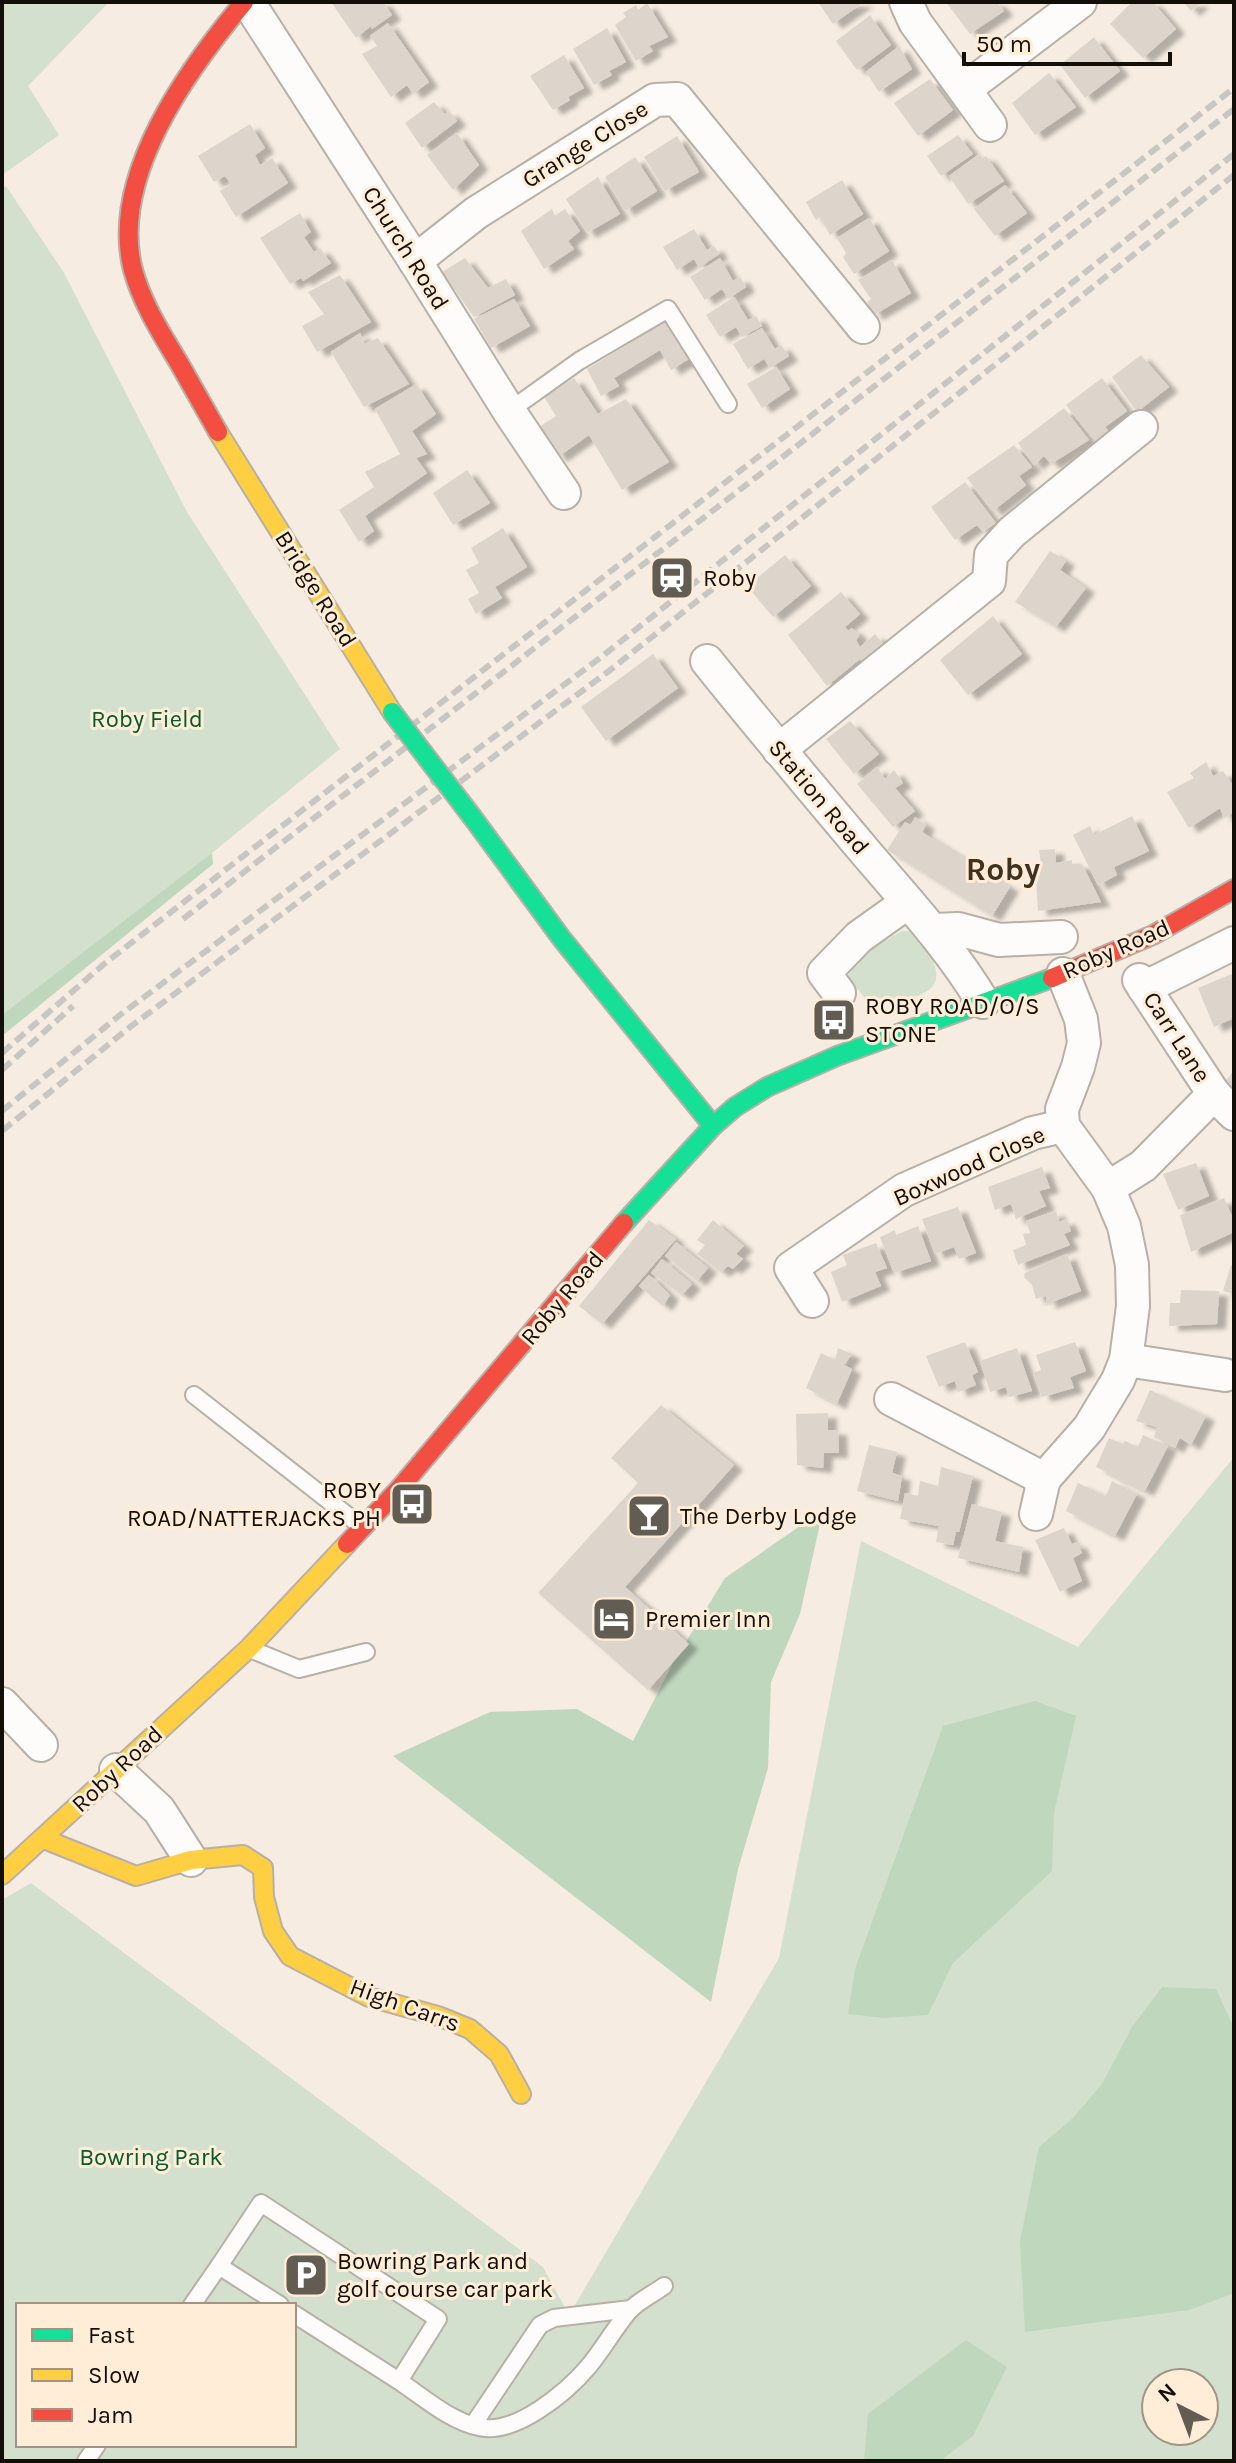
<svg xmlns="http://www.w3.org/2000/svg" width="1236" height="2463" viewBox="0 0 1236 2463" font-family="Karla,sans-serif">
<defs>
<filter id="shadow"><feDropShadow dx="9" dy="5" stdDeviation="2" flood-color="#0004"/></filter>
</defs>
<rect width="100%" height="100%" fill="#f6ece1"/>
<g fill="#d3e0cd" fill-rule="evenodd">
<polygon points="2,2 109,2 28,86 59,135 2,175"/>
<polygon points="6,186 64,273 187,512 340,749 128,921 2,1015 2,189"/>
<path d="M902,931H909C967,987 924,1006 864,997L858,989L851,992L847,977L856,958Z"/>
<path d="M1234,1457V2461H2V1900L31,1883L543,2267L569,2315L779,1958L861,1541L1078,1647ZM18,2305H294V2445H18ZM1156,2383H1204V2431H1156Z"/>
</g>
<g fill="#bfd7bd">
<polygon points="212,853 213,864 2,1036 2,1015"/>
<polygon points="823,1510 800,1614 771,1682 768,1768 738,1869 711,2002 393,1756 490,1712 577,1709 633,1741 673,1663 725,1578"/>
<polygon points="1035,1701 1076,1716 1054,1813 1052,1871 953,1963 928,2015 883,2018 848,2014 855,1969 943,1726"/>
<polygon points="1162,1987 1216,1989 1234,2028 1234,2293 1189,2310 1025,2332 1020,2241 1039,2147 1073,2118 1102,2084 1132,2027"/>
<polygon points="966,2340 1007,2367 973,2436 940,2461 864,2461 868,2414"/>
</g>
<g fill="#ddd5cc" filter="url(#shadow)">
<polygon points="331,2 383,2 392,15 372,29 371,26 356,38"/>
<polygon points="818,2 864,2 833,24"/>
<polygon points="946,2 997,2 1004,11 970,34"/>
<polygon points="1132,2 1153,2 1176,29 1143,58 1110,24"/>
<polygon points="1183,2 1201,2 1191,11"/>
<polygon points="647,3 668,37 649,46 653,51 636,61 615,25 626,17 623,13 636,5 638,10"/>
<polygon points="870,15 891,45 857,70 836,41"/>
<polygon points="388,23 429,82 413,94 407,85 391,97 362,54 377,46 370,36"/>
<polygon points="607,28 626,62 609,71 612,75 594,85 573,49"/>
<polygon points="1094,37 1120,71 1085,98 1060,65"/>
<polygon points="899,46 912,69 879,92 866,72"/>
<polygon points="564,55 584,88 568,97 570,100 553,110 530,76"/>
<polygon points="1049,73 1076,107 1035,135 1012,103"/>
<polygon points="930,79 953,110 918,136 894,103"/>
<polygon points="434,102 445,114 449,111 457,121 422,148 405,123"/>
<polygon points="250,124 265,148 255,155 260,165 272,158 288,183 236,217 220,191 231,184 225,176 214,182 198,156"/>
<polygon points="457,133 479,165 453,190 427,155"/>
<polygon points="958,135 973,154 941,176 927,156"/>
<polygon points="677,136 699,172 665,191 644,157"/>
<polygon points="979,154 983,158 986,156 1004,181 968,204 949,176"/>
<polygon points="635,157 657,191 625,211 605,177"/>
<polygon points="598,177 620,214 587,233 566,199"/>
<polygon points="842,180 863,214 830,235 820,217 816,220 806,202"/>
<polygon points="1005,185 1027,213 995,236 974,209"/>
<polygon points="552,209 555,216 565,209 580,231 568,241 574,249 544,269 521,231"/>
<polygon points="300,213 311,232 304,237 314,252 320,248 331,263 303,281 301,278 290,284 260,238"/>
<polygon points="869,218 889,251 854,274 843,257 846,253 837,238"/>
<polygon points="694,229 707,250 714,246 719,254 699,268 694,259 677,270 663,247"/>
<polygon points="465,258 488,288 506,279 515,295 474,317 442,272"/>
<polygon points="720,258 733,281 740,277 746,287 728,299 722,289 705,300 690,277"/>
<polygon points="892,260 911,293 874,315 867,302 871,299 858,280"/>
<polygon points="340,275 371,322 317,352 302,326 324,314 308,292"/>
<polygon points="734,297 748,320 756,316 762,326 742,337 736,327 720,337 706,315"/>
<polygon points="514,299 530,326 491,348 474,319"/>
<polygon points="666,321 689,359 671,370 660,350 614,378 619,386 601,396 587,369"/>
<polygon points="762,328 775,349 781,345 789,356 770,368 764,359 748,369 733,344"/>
<polygon points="360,333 364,344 378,338 409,384 364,407 331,352"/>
<polygon points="1141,355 1169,387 1137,412 1112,377"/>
<polygon points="776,367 790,389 762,408 747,384"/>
<polygon points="574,378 598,414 626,399 669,462 622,490 589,435 558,457 539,427 556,416 544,397"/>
<polygon points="1102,378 1127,411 1105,427 1112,435 1098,444 1066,405"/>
<polygon points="416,384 436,414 412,431 427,454 416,458 427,473 365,516 374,531 359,542 339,510 374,487 365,472 400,454 375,409"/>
<polygon points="1064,408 1089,440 1051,464 1044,456 1034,465 1018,443"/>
<polygon points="1014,445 1032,467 1019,476 1026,485 993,511 967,478"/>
<polygon points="467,470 490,503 453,525 433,493"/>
<polygon points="965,482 996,523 983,532 977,525 955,540 931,507"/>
<polygon points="503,528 527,567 495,587 502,598 476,614 468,599 479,593 466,570 479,563 471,548"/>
<polygon points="1050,551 1066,561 1060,570 1086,588 1056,627 1015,602"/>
<polygon points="785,555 811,586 773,617 747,586"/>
<polygon points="841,592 860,614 845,627 848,631 852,628 859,636 856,640 860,647 875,634 888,649 865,667 860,659 827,686 788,635"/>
<polygon points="993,616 1022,654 968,695 940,660"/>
<polygon points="653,654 678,688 606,741 581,707"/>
<polygon points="850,721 879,754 854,774 826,739"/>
<polygon points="1206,762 1213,776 1223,771 1234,787 1234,812 1224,818 1220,808 1189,828 1167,792 1194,778 1190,773"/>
<polygon points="877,767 885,779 894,770 903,783 895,788 915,811 893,827 857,784"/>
<polygon points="1132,816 1149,851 1114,867 1117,875 1098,885 1073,835 1090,826 1094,835"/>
<polygon points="915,817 926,825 922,832 1010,887 992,916 887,850 905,822 911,825"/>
<polygon points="1055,849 1056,863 1072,860 1072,864 1082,864 1101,902 1038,911 1035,863 1041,864 1039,850"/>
<polygon points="1234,973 1234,1018 1214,1027 1198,988"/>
<polygon points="1234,1070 1234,1093 1225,1082"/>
<polygon points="1196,1163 1209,1196 1178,1210 1163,1174"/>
<polygon points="1042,1167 1050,1188 1039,1191 1046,1206 1016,1219 1011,1204 995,1210 988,1187"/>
<polygon points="1224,1198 1234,1221 1234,1232 1191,1252 1180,1215"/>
<polygon points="958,1207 976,1253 959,1259 954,1247 935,1254 922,1219"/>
<polygon points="1056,1211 1059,1222 1066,1219 1071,1231 1064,1234 1070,1245 1018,1265 1013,1250 1026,1245 1023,1234 1030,1233 1026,1221"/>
<polygon points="649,1220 676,1239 602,1324 579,1306"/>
<polygon points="713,1220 744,1246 736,1254 743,1259 733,1269 728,1266 721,1272 697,1254 705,1245 697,1240"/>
<polygon points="918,1226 931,1261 894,1273 880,1237 895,1230 896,1235"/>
<polygon points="676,1242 708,1268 697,1281 665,1256"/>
<polygon points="876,1243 887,1268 875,1272 881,1286 842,1302 831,1272 847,1265 843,1255"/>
<polygon points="1067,1254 1081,1291 1047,1304 1046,1296 1036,1299 1032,1285 1024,1277 1025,1273"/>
<polygon points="662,1259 692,1284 682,1295 651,1273"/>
<polygon points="1231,1265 1234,1266 1234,1294 1223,1291"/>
<polygon points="649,1275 670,1295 663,1306 639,1286"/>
<polygon points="1181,1290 1219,1291 1217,1324 1169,1326 1170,1303 1180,1303"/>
<polygon points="965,1342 978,1372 972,1375 976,1385 958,1392 955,1381 939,1387 926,1356"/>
<polygon points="1075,1342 1086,1371 1070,1377 1074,1388 1042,1397 1033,1373 1041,1370 1036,1355"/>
<polygon points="838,1348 852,1354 844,1365 852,1369 837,1404 806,1388 821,1353 835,1360"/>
<polygon points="1017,1348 1032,1391 1009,1397 1006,1387 990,1392 980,1361"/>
<polygon points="1150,1390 1206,1416 1191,1445 1180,1438 1175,1448 1154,1437 1157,1427 1136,1421"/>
<polygon points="661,1405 734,1465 625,1587 689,1644 648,1690 538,1593 638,1483 611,1458"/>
<polygon points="828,1413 828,1430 838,1430 839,1453 824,1453 823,1468 797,1465 796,1414"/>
<polygon points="1143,1435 1168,1446 1145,1491 1096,1467 1109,1438 1123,1444 1125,1441 1138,1447"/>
<polygon points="869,1445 897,1452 892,1473 902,1476 898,1501 857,1491"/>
<polygon points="941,1467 973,1476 959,1532 956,1532 953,1545 936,1542 939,1526 900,1519 905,1493 918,1496 920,1481 938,1486"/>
<polygon points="1112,1481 1137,1494 1115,1536 1066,1511 1078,1483 1106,1496"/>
<polygon points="972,1504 1002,1512 995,1541 1023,1547 1019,1572 958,1558"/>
<polygon points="1064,1528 1072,1544 1077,1542 1082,1553 1073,1558 1082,1581 1060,1592 1035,1540"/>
</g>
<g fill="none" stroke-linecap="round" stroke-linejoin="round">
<g stroke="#b7b0a7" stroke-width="20">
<g id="lane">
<polyline points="509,411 579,361 668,309 728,404"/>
<polyline points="194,1395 361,1526"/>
<polyline points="250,1649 299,1669 366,1652"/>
<polyline points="219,2266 261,2203 438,2319 399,2381 294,2314"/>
<polyline points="192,2305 219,2266 280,2305"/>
<path d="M399,2381C423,2397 450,2421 479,2427C515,2436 567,2392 589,2366C603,2349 614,2329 629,2311C638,2301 653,2294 664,2286"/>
<polyline points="473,2425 540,2325 554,2318 631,2309"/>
<polyline points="86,2461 97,2445"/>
</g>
</g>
<g stroke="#b7b0a7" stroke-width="36">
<g id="street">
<polyline points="248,2 415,261 509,411 564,493"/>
<polyline points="906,2 915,22 990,125"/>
<polyline points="965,89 1080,2"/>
<polyline points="415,261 476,213 655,100 677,99 863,327"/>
<path d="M707,661C759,726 813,790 867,854C908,902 950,947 983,1002"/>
<polyline points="779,750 989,581 991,555 1012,532 1141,427"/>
<polyline points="934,930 958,929 999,940 1061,937"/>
<polyline points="1139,980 1214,1094 1234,1114"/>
<polyline points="1144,988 1234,943"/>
<polyline points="839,993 824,973 859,937 908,902"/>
<polyline points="1108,1188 1143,1166 1214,1094"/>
<polyline points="812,1301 791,1268 904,1190 1033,1133 1063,1126"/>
<polyline points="1126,1360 1225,1375"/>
<polyline points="891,1399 1044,1479"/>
<polyline points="1036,1514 1044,1479 1089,1428 1118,1380 1126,1360 1133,1306 1132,1265 1124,1226 1108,1188 1063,1126 1062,1109 1078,1067 1084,1043 1081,1019 1063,974"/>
<polyline points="2,1704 41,1745"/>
<polyline points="116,1770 159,1810 191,1860"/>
</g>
</g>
<g stroke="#b7b0a7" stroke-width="22">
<g id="fast">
<polyline points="473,818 562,939 713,1126"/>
<polyline points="624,1223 713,1126 735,1107 767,1087 837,1056 1052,978"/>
</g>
</g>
<g stroke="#b7b0a7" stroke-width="22">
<g id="slow">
<polyline points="218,432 392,712"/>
<polyline points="44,1839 136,1876 191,1860 243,1855 263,1868 264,1897 273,1931 290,1956 369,1997 438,2016 470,2029 499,2054 521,2094"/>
<polyline points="2,1875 249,1648 347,1544"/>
</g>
</g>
<g stroke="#b7b0a7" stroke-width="22">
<g id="jam">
<path d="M218,432C205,409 192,386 179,363C161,333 142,303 133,270C109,177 188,69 244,2"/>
<polyline points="1052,978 1153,935 1234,889"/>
<polyline points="347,1544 399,1489 624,1223"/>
</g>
</g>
<use href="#lane" stroke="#fefcfa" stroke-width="16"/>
<use href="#street" stroke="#fefcfa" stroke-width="32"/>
<use href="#fast" stroke="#16e098" stroke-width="18"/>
<use href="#slow" stroke="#ffcf43" stroke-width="18"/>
<use href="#jam" stroke="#f24e42" stroke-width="18"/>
<g stroke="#c8c6c2" stroke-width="6" stroke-dasharray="12 6" stroke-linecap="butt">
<polyline points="183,919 1234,109"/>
<polyline points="2,1053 104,964 1234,88"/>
<polyline points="2,1070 73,1006"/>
<polyline points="2,1111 120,1015 600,658 1234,154"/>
<polyline points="2,1131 130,1027 609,671 1234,175"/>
</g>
<g stroke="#b7b0a7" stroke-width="22" stroke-linecap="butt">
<polyline id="fast-bridge" points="392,712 473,818"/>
</g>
<use href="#fast-bridge" stroke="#16e098" stroke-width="18"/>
</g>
<defs>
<g id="station-square" transform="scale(2.3)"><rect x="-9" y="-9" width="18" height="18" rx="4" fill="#625c53" stroke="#ffedd8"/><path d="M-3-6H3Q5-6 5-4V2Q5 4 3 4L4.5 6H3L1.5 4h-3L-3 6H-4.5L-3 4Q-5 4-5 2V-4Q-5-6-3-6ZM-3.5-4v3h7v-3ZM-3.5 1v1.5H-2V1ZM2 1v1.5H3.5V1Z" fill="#fff"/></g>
<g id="bus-square" transform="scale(2.3)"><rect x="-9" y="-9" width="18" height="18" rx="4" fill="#625c53" stroke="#ffedd8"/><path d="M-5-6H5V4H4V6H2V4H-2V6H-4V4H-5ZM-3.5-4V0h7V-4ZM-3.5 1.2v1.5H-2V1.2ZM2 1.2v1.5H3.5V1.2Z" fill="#fff"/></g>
<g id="bar-square" transform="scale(2.3)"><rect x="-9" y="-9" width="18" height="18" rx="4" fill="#625c53" stroke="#ffedd8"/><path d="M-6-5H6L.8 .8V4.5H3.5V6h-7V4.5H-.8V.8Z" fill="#fff"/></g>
<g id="hotel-square" transform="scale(2.3)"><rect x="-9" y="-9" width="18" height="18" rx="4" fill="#625c53" stroke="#ffedd8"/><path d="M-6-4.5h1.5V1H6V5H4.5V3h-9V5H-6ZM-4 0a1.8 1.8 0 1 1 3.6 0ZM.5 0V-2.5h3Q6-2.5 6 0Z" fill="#fff"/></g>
<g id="parking-square" transform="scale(2.3)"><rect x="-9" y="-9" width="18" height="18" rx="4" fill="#625c53" stroke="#ffedd8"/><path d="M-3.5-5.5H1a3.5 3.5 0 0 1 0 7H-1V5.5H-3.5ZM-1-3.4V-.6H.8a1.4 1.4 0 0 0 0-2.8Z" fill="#fff"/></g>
</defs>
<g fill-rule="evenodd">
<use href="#station-square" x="672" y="578"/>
<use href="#bus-square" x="834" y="1020"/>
<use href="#bus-square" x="412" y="1504"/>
<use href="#bar-square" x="649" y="1516"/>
<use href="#hotel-square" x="614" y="1619"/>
<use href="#parking-square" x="306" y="2275"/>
</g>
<g text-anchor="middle" stroke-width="6" stroke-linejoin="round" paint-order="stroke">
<g font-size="24" fill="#130e07" stroke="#ffedd8">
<text transform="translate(585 144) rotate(-32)" y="8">Grange Close</text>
<text transform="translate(406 248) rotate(58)" y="8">Church Road</text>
<text transform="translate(316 589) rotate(58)" y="8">Bridge Road</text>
<text transform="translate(819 797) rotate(50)" y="8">Station Road</text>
<text transform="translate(1116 949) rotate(-24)" y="8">Roby Road</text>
<text transform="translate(1177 1037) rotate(57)" y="8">Carr Lane</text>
<text transform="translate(969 1166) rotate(-24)" y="8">Boxwood Close</text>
<text transform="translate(562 1298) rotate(-50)" y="8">Roby Road</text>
<text transform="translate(117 1769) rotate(-43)" y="8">Roby Road</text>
<text transform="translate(405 2005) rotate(20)" y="8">High Carrs</text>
</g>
<g font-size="24" fill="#130e07" stroke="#ffedd8" text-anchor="start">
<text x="703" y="586">Roby</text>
<text x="865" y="1014">ROBY ROAD/O/S<tspan x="865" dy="28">STONE</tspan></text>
<text x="381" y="1498" text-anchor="end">ROBY<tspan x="381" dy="28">ROAD/NATTERJACKS PH</tspan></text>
<text x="680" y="1524">The Derby Lodge</text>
<text x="645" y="1627">Premier Inn</text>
<text x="337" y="2269">Bowring Park and<tspan x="337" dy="28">golf course car park</tspan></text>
</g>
<g font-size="24" fill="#045c2d" stroke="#ffedd8">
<text x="147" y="727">Roby Field</text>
<text x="151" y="2165">Bowring Park</text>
</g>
<g font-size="32" font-weight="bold" fill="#3e311f" stroke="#ffedd8">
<text x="1003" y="880">Roby</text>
</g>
</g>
<rect width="1236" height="2463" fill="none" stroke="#130e07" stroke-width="8"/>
<rect x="16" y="2303" width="280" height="144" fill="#ffedd8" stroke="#a19484" stroke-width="2"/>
<rect x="32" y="2329" width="40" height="12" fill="#16e098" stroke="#a19484" stroke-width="2"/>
<text x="88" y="2343" font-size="24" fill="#130e07">Fast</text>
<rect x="32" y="2369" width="40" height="12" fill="#ffcf43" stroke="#a19484" stroke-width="2"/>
<text x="88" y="2383" font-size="24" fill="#130e07">Slow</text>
<rect x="32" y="2409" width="40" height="12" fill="#f24e42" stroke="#a19484" stroke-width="2"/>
<text x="88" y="2423" font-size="24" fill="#130e07">Jam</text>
<g transform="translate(1180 2407) rotate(318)"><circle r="38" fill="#ffedd8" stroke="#a19484" stroke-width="2"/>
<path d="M0-6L14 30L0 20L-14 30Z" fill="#625c53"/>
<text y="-12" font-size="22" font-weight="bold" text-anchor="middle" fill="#130e07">N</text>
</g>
<path d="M964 52v12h206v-12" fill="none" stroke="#130e07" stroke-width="4"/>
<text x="976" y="52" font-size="24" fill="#130e07" stroke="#ffedd8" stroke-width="6" paint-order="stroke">50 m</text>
</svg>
